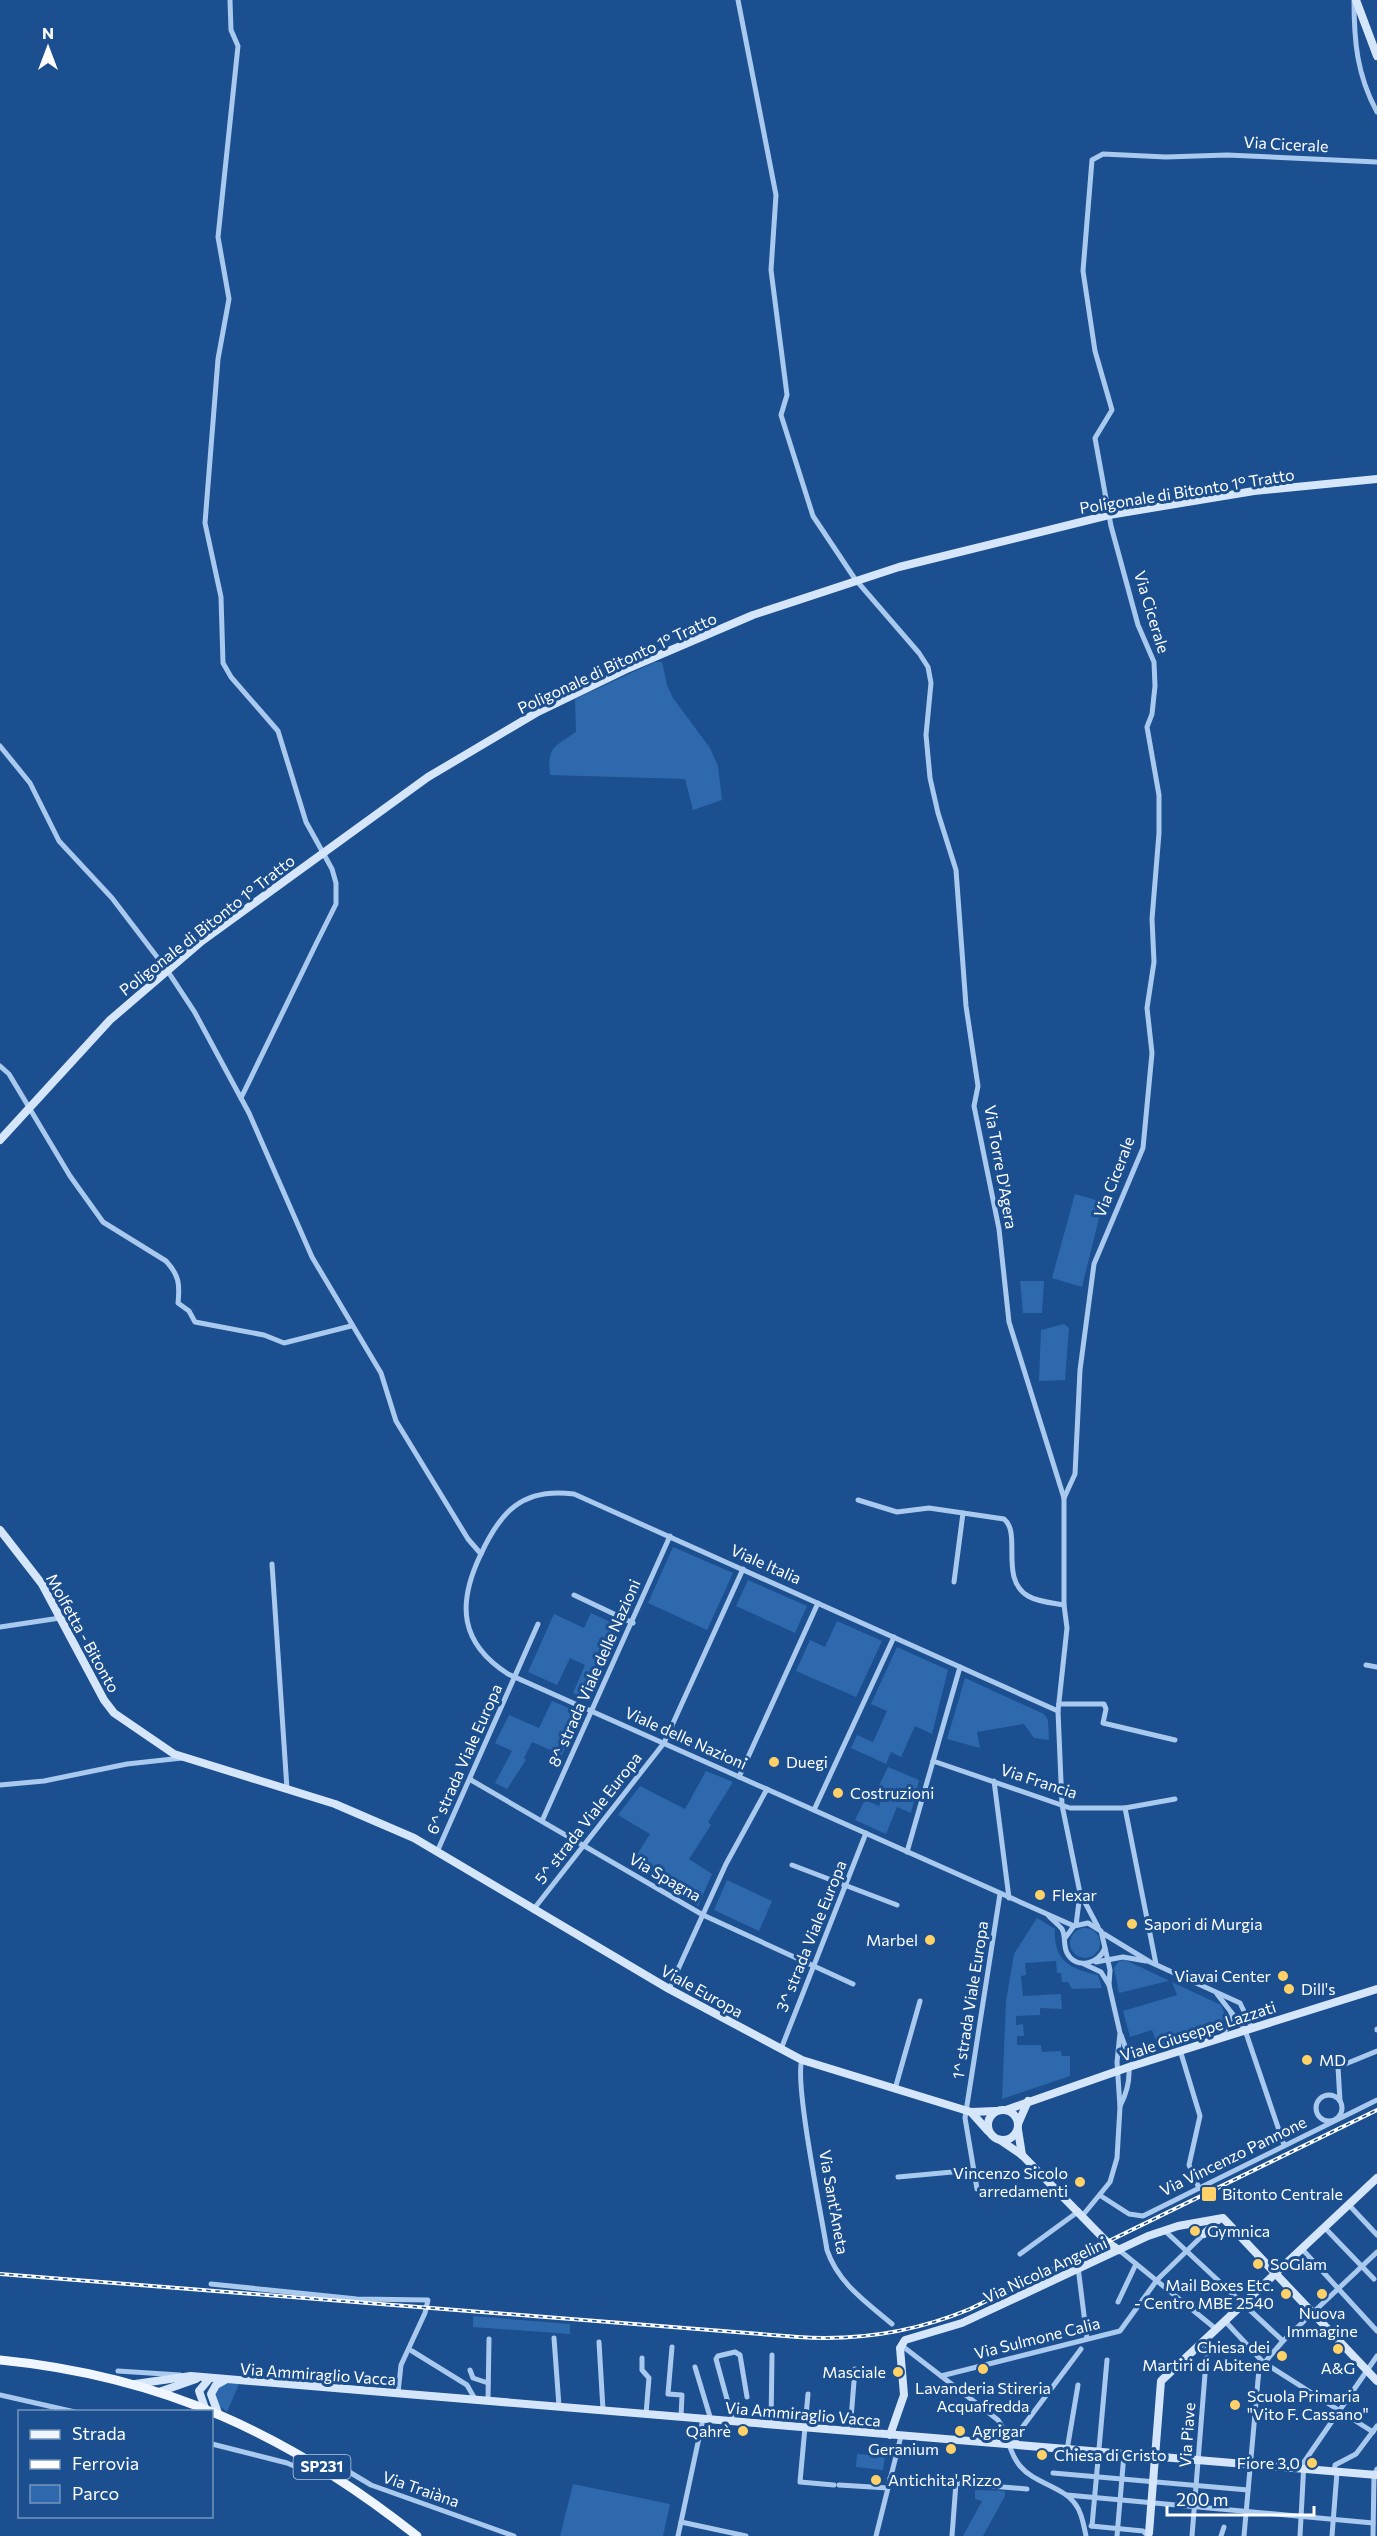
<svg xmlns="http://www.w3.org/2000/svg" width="1377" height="2536" viewBox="0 0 1377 2536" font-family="Commissioner,sans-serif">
<rect width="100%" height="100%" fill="#1b4f8f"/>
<g fill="#2e69ad">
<path d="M655,662H662L667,685L673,698L710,748L718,766L722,800L693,810L685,779L550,775C547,747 554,747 576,732L575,699Z"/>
<polygon points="1075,1194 1103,1202 1082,1287 1052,1278"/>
<polygon points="1020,1281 1044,1281 1042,1313 1023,1313"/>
<polygon points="1064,1324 1069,1328 1065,1380 1039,1381 1041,1330"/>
<polygon points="673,1547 733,1573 707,1630 648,1603"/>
<polygon points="748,1580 807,1606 795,1633 736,1606"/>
<polygon points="591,1613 619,1626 587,1699 573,1693 585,1665 570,1658 557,1685 528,1672 554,1614 584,1628"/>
<polygon points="837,1621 882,1641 856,1697 796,1671 810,1640 825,1647"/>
<polygon points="897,1647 948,1670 932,1734 915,1726 901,1757 891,1752 886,1764 851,1748 857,1735 873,1742 887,1711 871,1704"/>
<polygon points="965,1678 1044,1714 1048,1720 1049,1740 1034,1738 1024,1724 977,1732 980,1748 947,1739"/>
<polygon points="552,1701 580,1713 562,1755 532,1742 524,1758 526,1760 507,1789 495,1783 512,1751 495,1743 509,1715 539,1728"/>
<polygon points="888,1767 919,1780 911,1813 897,1807 886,1834 855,1820 865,1800 879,1806 882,1797 875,1794"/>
<polygon points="706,1771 733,1782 708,1822 711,1825 689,1859 712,1874 698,1906 631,1864 650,1834 618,1815 640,1786 685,1809"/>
<polygon points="727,1880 772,1901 759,1931 714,1910"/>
<path d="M1037,1918L1055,1929C1053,1961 1071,1969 1098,1975L1102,1988L1072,1989L1068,1982H1062L1061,1973H1057L1056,1961L1025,1963L1026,1975L1021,1976L1023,1996L1061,1994L1062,2009L1040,2008V2015L1016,2016V2025L1023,2024L1024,2036H1017V2045H1041L1042,2052L1061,2051L1062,2056H1070V2076L1002,2099L1006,2001L1014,1954Z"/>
<circle cx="1085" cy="1943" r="15"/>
<polygon points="1125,1960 1168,1980 1168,1981 1119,1993 1114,1968 1119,1961"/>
<polygon points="1172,1982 1221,2005 1226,2017 1222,2025 1158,2047 1152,2030 1130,2037 1123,2011 1177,1995"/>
<polygon points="473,2316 570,2324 570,2334 473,2327"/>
<polygon points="226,2383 239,2384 227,2412 214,2402 216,2388"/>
<polygon points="857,2454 885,2456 883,2470 856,2467"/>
<polygon points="573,2484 670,2504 663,2536 560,2536"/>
<polygon points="975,2490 1005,2491 1005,2496 983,2536 963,2536 982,2501 975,2499"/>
</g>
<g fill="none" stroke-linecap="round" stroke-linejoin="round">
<g stroke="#a9c9ee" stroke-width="5">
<polyline points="230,0 231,30 238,46 218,237 229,299 218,359 205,523 221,597 223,663 231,677 278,731 306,822 332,869 336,883 336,904 316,944 241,1098"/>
<polyline points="738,0 776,195 771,270 787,395 781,415 813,516 855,579 919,653 928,667 931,683 926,735 930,778 938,813 956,870 966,1006 978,1086 974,1106 999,1229 1009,1322 1064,1498 1064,1605 1067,1628 1058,1711 1062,1805 1080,1893 1098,1927"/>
<path d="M1354,0C1354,42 1357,75 1377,112"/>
<polyline points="0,746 30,783 59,841 112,898 167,970 194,1011 249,1113 312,1257 381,1373 396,1421 468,1539 481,1554"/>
<path d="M0,1066L9,1074L70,1176L103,1222L166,1261C179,1275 180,1284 178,1303L189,1311L195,1322L264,1335L284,1343L351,1326"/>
<polyline points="1064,1498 1075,1474 1080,1370 1094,1264 1143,1148 1152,1053 1147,1008 1154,962 1152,919 1159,833 1159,795 1147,727 1152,714 1155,686 1154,662 1138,625 1111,526 1095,438 1112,410 1095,351 1083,271 1092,160 1103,154 1166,157 1227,155 1377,162"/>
<path d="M858,1500L897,1512L929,1508L1004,1519C1022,1533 999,1579 1028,1596C1038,1602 1053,1603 1064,1605"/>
<polyline points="272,1564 287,1789"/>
<polyline points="954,1582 963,1513"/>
<polyline points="574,1595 633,1623"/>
<polyline points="0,1627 60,1618"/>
<polyline points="1366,1665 1377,1667"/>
<polyline points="1059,1704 1104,1704 1106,1709 1103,1723 1175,1740"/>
<path d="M1058,1711L574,1494C522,1487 500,1512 480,1556C457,1605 460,1643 508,1674L1074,1926"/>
<polyline points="933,1761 1070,1808 1125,1808 1175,1799"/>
<polyline points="739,1777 818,1603"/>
<polyline points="471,1780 703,1915 853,1984"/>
<polyline points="994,1781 1009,1898"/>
<polyline points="0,1785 44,1781 127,1764 182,1758"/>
<polyline points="1125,1808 1156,1964"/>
<polyline points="814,1810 894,1637"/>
<polyline points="542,1821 670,1536"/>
<polyline points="437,1852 538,1624"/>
<polyline points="907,1852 960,1667"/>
<polyline points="792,1865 897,1905"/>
<polyline points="533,1910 664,1743 743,1569"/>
<path d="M1048,1915C1052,1920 1058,1924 1062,1929C1066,1937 1063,1945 1067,1953C1076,1970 1099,1964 1105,1948L1101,1931L1088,1923L1074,1926L1065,1938"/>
<polyline points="1076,1925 1080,1894"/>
<polyline points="1104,1934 1150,1962 1240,2003 1252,2028"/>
<polyline points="1096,1962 1123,1957 1146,1961"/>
<polyline points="1084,1964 1101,1972 1109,1985"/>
<polyline points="669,1989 726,1864 767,1789"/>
<polyline points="1217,1994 1231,2012 1230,2021 1222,2037"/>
<polyline points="1231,2012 1245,2030 1284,2145"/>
<polyline points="1377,2029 1377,2030"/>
<polyline points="781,2049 866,1833"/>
<polyline points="1180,2050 1200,2116 1189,2165 1199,2188"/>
<path d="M802,2060C794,2082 822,2218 827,2250C838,2283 866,2302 892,2324"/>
<polyline points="895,2089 920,2001"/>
<circle cx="1329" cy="2108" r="13"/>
<polyline points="1340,2101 1338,2067 1377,2051"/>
<path d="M1120,2106C1133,2082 1131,2060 1121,2035"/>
<polyline points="898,2177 974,2170"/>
<polyline points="977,2189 965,2118 1000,1894"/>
<polyline points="1101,2196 1129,2214 1143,2216 1377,2100"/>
<polyline points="1349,2205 1377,2235"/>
<polyline points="1083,2215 1110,2182 1117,2158 1120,2107 1117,2062 1120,2033 1109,1985 1110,1970 1105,1948"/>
<polyline points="1325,2228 1374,2279"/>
<polyline points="1164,2230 1283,2341"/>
<polyline points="1302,2249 1377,2331"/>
<polyline points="1119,2250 1216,2329"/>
<polyline points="1020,2254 1079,2211"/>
<polyline points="1078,2267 1087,2339"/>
<polyline points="211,2284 357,2299 428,2300 425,2313 401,2365 398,2393"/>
<polyline points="1118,2302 1136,2264"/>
<polyline points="1225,2321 1263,2362 1373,2432"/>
<polyline points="554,2338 559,2406"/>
<polyline points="599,2342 603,2410"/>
<path d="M901,2345L998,2420C1009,2435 1008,2452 1020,2466C1035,2484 1063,2486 1076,2505C1082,2513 1084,2526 1086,2536"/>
<polyline points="672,2347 668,2394 682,2395 681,2417"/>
<polyline points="412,2351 467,2385 475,2399"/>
<polyline points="642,2358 642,2370 649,2378 646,2414"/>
<polyline points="695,2367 711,2420"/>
<polyline points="470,2370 473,2378 488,2383"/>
<polyline points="118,2371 180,2375"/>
<polyline points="941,2376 1120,2331 1157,2280 1204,2234"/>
<polyline points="808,2394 800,2482 834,2485"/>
<polyline points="0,2395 75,2412"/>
<polyline points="488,2400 489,2339"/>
<polyline points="733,2421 716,2359 718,2356 735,2352 740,2355 747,2397"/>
<polyline points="771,2425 772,2355"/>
<polyline points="850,2431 855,2369"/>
<polyline points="212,2444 287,2463 313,2474 320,2473 329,2464 336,2464 371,2485 514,2536"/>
<polyline points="1014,2445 1021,2429 1081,2349"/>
<polyline points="1067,2450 1078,2385"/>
<polyline points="1334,2472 1335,2465 1356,2454 1377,2426"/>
<polyline points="1053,2473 1248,2490"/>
<polyline points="890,2478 1027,2489"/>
<polyline points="839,2485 888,2488"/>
<polyline points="1067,2495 1373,2523"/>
<polyline points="681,2522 746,2536"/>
<polyline points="1091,2526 1143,2531 1146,2534"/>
<polyline points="1092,2526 1107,2360"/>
<polyline points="678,2536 703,2419"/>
<polyline points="876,2536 901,2436"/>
<polyline points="952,2536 956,2483"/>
<polyline points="1117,2536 1124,2454"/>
<polyline points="1192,2536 1208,2337"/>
<polyline points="1221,2536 1224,2527"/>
<polyline points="1244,2536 1259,2369 1283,2341 1377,2252"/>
<polyline points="1300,2536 1304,2462 1377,2356"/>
<polyline points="1332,2536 1337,2472"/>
<polyline points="1373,2536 1374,2475 1377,2469"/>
</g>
<g stroke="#d6e6fa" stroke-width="8">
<polyline points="1356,0 1377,56"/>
<polyline points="0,1140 110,1020 202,941 428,777 536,713 629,668 753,615 899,567 1109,515 1254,491 1377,479"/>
<polyline points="0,1530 42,1584 104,1700 114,1713 174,1754 335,1804 414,1838 669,1989 802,2060 971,2112 996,2111"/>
<circle cx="1003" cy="2125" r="15"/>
<polyline points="1006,2110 1129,2067 1377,1989"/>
<polyline points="971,2112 988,2131"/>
<polyline points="1018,2124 1028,2101"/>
<polyline points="1018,2130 1022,2155"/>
<polyline points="1000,2140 1022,2155 1107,2242 1119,2250"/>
<polyline points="1204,2234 1218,2220"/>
<polyline points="135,2384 191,2376 1377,2475"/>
<polyline points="159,2392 196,2379"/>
<polyline points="205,2408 199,2391 209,2379"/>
<polyline points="218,2413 211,2394 216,2385 225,2380"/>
<polyline points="890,2435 904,2395 900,2348 905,2340 962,2323 1148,2236 1178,2226 1223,2218 1377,2381"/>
<polyline points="1149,2533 1161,2381 1377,2178"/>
</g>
<path stroke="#f0f6ff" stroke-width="9" d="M0,2360C163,2376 290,2435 417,2536"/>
<g stroke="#fff" stroke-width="4">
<path id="rail" d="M0,2274L798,2337C857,2341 915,2332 970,2309L1377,2110"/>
</g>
<use href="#rail" stroke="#1b4f8f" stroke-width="1.5" stroke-dasharray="4.5" stroke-linecap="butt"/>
</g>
<g fill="#ffd166" stroke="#1b4f8f" stroke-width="2">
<circle cx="774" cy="1762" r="6"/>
<circle cx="838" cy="1793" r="6"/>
<circle cx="1040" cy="1895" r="6"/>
<circle cx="1132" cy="1924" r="6"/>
<circle cx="930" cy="1940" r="6"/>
<circle cx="1283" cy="1976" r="6"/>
<circle cx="1289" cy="1989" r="6"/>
<circle cx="1307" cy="2060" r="6"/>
<circle cx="1080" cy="2182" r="6"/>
<rect x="1201" y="2186" width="16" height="16" rx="3"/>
<circle cx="1195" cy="2231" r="6"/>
<circle cx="1258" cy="2264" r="6"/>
<circle cx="1286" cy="2294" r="6"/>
<circle cx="1322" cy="2294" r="6"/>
<circle cx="1338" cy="2349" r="6"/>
<circle cx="1282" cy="2356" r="6"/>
<circle cx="983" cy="2369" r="6"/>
<circle cx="898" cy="2372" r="6"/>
<circle cx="1235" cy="2405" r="6"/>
<circle cx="743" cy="2431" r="6"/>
<circle cx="960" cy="2431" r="6"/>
<circle cx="951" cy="2449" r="6"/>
<circle cx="1042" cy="2455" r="6"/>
<circle cx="1312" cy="2463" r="6"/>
<circle cx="876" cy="2480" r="6"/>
</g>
<g text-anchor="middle" stroke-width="6" stroke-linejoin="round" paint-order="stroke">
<rect fill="#1b4f8f" stroke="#bbcadd" stroke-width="1.5" x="293.5" y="2455" width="57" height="24" rx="4.5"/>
<g font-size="15" font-weight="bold" fill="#fff">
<text x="322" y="2472">SP231</text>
</g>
<g font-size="16" fill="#fff" stroke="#1b4f8f">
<text transform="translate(1286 144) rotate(3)" y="6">Via Cicerale</text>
<text transform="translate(1187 491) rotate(-9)" y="6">Poligonale di Bitonto 1° Tratto</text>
<text transform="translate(1152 612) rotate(73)" y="6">Via Cicerale</text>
<text transform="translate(617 663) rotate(-25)" y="6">Poligonale di Bitonto 1° Tratto</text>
<text transform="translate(207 925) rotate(-38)" y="6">Poligonale di Bitonto 1° Tratto</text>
<text transform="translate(1001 1167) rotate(80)" y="6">Via Torre D'Agera</text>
<text transform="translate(1114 1177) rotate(-69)" y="6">Via Cicerale</text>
<text transform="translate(766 1564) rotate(24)" y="6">Viale Italia</text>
<text transform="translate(83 1633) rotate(61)" y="6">Molfetta - Bitonto</text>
<text transform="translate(594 1673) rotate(-66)" y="6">8^ strada Viale delle Nazioni</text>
<text transform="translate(686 1738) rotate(24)" y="6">Viale delle Nazioni</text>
<text transform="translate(464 1759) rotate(-66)" y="6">6^ strada Viale Europa</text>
<text transform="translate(1039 1781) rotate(18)" y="6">Via Francia</text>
<text transform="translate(588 1818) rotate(-52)" y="6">5^ strada Viale Europa</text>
<text transform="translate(665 1877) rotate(30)" y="6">Via Spagna</text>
<text transform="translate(811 1936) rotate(-68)" y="6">3^ strada Viale Europa</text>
<text transform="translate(702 1991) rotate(29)" y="6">Viale Europa</text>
<text transform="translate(970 2000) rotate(-81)" y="6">1^ strada Viale Europa</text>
<text transform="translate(1198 2031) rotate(-18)" y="6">Viale Giuseppe Lazzati</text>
<text transform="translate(1233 2156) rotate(-26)" y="6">Via Vincenzo Pannone</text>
<text transform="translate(834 2202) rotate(80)" y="6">Via Sant'Aneta</text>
<text transform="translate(1045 2270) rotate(-25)" y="6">Via Nicola Angelini</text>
<text transform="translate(1037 2338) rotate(-14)" y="6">Via Sulmone Calia</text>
<text transform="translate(318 2374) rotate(4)" y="6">Via Ammiraglio Vacca</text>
<text transform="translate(803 2414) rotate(5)" y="6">Via Ammiraglio Vacca</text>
<text transform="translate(1187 2435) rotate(-86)" y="6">Via Piave</text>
<text transform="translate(421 2489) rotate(19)" y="6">Via Traiàna</text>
</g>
<g font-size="16" fill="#fff" stroke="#1b4f8f" text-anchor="start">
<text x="786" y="1768">Duegi</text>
<text x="850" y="1799">Costruzioni</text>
<text x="1052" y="1901">Flexar</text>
<text x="1144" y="1930">Sapori di Murgia</text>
<text x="918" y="1946" text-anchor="end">Marbel</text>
<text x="1271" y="1982" text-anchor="end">Viavai Center</text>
<text x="1301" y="1995">Dill's</text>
<text x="1319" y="2066">MD</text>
<text x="1068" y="2179" text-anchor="end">Vincenzo Sicolo<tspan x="1068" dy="18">arredamenti</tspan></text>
<text x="1222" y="2200">Bitonto Centrale</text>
<text x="1207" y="2237">Gymnica</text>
<text x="1270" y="2270">SoGlam</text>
<text x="1274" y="2291" text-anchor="end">Mail Boxes Etc.<tspan x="1274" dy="18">- Centro MBE 2540</tspan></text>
<text x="1322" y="2319" text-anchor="middle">Nuova<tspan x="1322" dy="18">Immagine</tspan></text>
<text x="1270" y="2353" text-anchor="end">Chiesa dei<tspan x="1270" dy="18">Martiri di Abitene</tspan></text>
<text x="1338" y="2374" text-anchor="middle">A&amp;G</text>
<text x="886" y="2378" text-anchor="end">Masciale</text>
<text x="983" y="2394" text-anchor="middle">Lavanderia Stireria<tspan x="983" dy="18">Acquafredda</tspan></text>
<text x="1247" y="2402">Scuola Primaria<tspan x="1247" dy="18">"Vito F. Cassano"</tspan></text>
<text x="731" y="2437" text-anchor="end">Qahrè</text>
<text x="972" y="2437">Agrigar</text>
<text x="939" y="2455" text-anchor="end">Geranium</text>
<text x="1054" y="2461">Chiesa di Cristo</text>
<text x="1300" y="2469" text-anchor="end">Fiore 3.0</text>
<text x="888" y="2486">Antichita' Rizzo</text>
</g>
</g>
<rect x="18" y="2410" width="195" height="108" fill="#1b4f8f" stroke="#7695bc" stroke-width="1.5"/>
<rect x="30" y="2430" width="30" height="9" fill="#f0f6ff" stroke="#7695bc" stroke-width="1.5"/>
<text x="72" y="2440" font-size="18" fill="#ffffff">Strada</text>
<rect x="30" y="2460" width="30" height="9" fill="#ffffff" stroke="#7695bc" stroke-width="1.5"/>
<text x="72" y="2470" font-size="18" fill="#ffffff">Ferrovia</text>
<rect x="30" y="2485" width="30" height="18" fill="#2e69ad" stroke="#7695bc" stroke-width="1.5"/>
<text x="72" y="2500" font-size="18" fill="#ffffff">Parco</text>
<g transform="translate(48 48)" stroke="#1b4f8f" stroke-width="4.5" paint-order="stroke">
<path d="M0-4.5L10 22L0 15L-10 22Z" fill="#ffffff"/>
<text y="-9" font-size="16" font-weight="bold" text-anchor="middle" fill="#ffffff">N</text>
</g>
<path d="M1167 2506v9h147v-9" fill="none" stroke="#ffffff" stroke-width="3"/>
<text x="1176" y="2506" font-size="18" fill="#ffffff" stroke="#1b4f8f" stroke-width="4.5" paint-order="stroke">200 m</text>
</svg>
